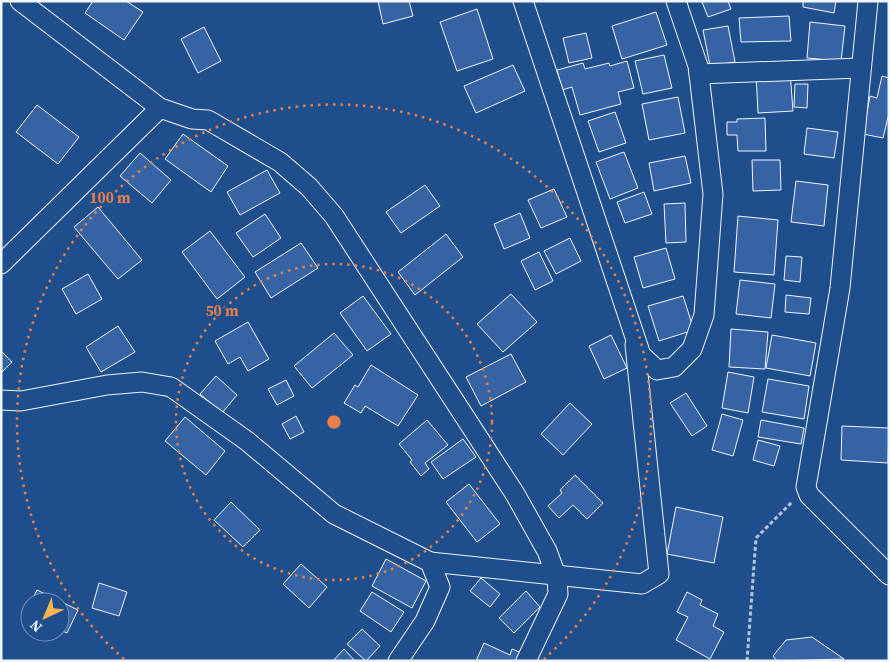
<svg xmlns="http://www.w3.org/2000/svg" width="890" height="662" viewBox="0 0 890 662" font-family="'Source Serif 4',serif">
<rect width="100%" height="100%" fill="#1f4e8c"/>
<g fill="#3563a3" stroke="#f2f6ff">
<polygon points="93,1 126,1 143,12 124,40 85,13"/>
<polygon points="378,1 409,1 413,16 383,24"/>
<polygon points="699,1 728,1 731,9 708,17 702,2"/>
<polygon points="803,1 836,1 834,13 803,7"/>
<polygon points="477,9 493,59 457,71 440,22"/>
<polygon points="656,12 667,45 622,59 612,26"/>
<polygon points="789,16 791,41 741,42 739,18"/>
<polygon points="810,22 845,26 841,61 807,58"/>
<polygon points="728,26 735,62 710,66 703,30"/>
<polygon points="204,27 221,61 198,73 181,39"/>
<polygon points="586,33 592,58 569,63 563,38"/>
<polygon points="664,55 672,88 643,94 635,61"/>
<polygon points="627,61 634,88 618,92 621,104 580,115 572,87 562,90 557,70 583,63 585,69 609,63 610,66"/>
<polygon points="513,65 525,91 476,113 464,86"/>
<polygon points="790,71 793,111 758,113 756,73"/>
<polygon points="882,76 889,78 889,113 883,138 863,134 870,96 877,98"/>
<polygon points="795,84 808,84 807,108 794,107"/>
<polygon points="678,97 685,133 649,140 642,104"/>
<polygon points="37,105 79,137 58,164 16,132"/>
<polygon points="615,112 626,143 599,152 588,121"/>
<polygon points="765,118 766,151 738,151 737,135 727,135 727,122 737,122 737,119"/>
<polygon points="807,128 838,132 834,158 804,154"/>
<polygon points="183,134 228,166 211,192 165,159"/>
<polygon points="624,152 638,188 610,199 596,162"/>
<polygon points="140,153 171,180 152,203 120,176"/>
<polygon points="685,156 691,183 654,191 649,163"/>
<polygon points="752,160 780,160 781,190 753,191"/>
<polygon points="267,170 280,193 240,215 227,192"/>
<polygon points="796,181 828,185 824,226 791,222"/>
<polygon points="425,185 440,206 401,233 386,212"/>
<polygon points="554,189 567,217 541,228 528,200"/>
<polygon points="644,192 652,214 625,223 617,202"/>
<polygon points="685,203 686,242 666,243 664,204"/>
<polygon points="98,207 142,260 118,279 74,227"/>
<polygon points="520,213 530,238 504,249 494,224"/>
<polygon points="265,214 281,238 253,257 236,233"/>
<polygon points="738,216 778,220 774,275 734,272"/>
<polygon points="210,231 245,277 217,299 182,252"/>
<polygon points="446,234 463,257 415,295 398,272"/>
<polygon points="570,238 581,261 556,274 544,251"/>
<polygon points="301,243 318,268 271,298 255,272"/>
<polygon points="666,248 675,279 643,288 634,257"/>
<polygon points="539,252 553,281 535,290 521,261"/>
<polygon points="786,256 802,257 800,282 784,280"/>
<polygon points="88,274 102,299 76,314 62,289"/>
<polygon points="740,280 775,284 771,318 736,314"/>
<polygon points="511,294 537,322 503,352 477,324"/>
<polygon points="786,295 811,298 809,314 785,312"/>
<polygon points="363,296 391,334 367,351 340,313"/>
<polygon points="683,296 694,330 659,341 648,306"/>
<polygon points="248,322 269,359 248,371 240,357 228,364 215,341"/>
<polygon points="118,326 135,352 101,372 86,347"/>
<polygon points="731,329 768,332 765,369 729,367"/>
<polygon points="334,333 353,355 312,388 294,366"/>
<polygon points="611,335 627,368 604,379 589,346"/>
<polygon points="772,335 816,343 810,376 766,368"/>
<polygon points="1,351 12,362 1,373"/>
<polygon points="511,354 526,382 481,406 466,377"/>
<polygon points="371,365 418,395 398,426 365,406 361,413 344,403 355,385 358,387"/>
<polygon points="728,372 754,377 748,413 722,408"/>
<polygon points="216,376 237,395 222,413 200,394"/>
<polygon points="768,379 809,386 804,419 762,412"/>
<polygon points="286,380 294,396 277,405 268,389"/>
<polygon points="686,393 707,426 692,436 670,403"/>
<polygon points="570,403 592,424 563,455 541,434"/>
<polygon points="722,414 743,420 733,456 712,450"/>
<polygon points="296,416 304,432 290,439 282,424"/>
<polygon points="185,417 225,451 206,475 165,441"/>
<polygon points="427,420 448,445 425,463 429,469 421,476 410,462 412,460 399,444"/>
<polygon points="761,420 804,428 801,444 758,437"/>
<polygon points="842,426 889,428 888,463 841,460"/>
<polygon points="463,439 476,457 443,479 431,462"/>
<polygon points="758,440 780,446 774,466 753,460"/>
<polygon points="575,475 603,503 587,519 573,505 559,518 548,506 562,493 560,490"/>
<polygon points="469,484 500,524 477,542 446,502"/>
<polygon points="231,502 260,530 243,547 214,520"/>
<polygon points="676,507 723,517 714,563 667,554"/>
<polygon points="386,559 426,581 412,608 372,586"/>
<polygon points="301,564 327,587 309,608 283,584"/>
<polygon points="481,578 500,594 490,607 470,591"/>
<polygon points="99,583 127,592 119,616 92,608"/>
<polygon points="37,590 78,610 67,633 60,630 60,602 31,602"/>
<polygon points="526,591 540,607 514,633 499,618"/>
<polygon points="372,592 404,612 391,632 360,611"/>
<polygon points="687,592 702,600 700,605 718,614 713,626 724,632 710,659 676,640 688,617 677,612"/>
<polygon points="362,629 380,646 366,661 347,644"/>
<polygon points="812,637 844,659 777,661 773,656 786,640"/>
<polygon points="484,643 510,655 512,649 529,656 527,661 476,661"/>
<polygon points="344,649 355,661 333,661"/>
</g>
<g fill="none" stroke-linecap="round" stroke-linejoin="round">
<g stroke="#f2f6ff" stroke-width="21">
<g id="street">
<polyline points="20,1 160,108 192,119 208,120 280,162 309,187 334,216 515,494 547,551 557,578 558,594 526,661"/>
<polyline points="523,1 641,355 657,370 674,367 692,349 704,315 713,194 698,66 676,1"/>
<polyline points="868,1 840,288 806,487 809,495 889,575"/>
<polyline points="699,74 860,68"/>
<polyline points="1,264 160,108"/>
<polyline points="1,400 21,401 107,385 142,382 171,387 247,441 334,514 430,562 440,587 425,621 398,661"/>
<polyline points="430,562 642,584 659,574 635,345"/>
</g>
</g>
<polyline stroke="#b3c4dc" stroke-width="3" stroke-dasharray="4 2.5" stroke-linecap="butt" points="747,661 756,538 792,502"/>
<use href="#street" stroke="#1f4e8c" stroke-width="19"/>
</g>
<g fill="none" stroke="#ea8049" stroke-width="2.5" stroke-dasharray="2.5 5">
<circle cx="334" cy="422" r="158"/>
<path d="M124 659A317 317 0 1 1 544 659"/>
</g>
<circle cx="334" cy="422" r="8" fill="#ea8049" stroke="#1f4e8c" stroke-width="2.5"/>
<g font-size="15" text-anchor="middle" font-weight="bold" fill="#ea8049" stroke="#1f4e8c" stroke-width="4" stroke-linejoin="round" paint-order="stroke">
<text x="110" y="203">100 m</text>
<text x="222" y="316">50 m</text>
</g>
<rect width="890" height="662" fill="none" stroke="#f2f6ff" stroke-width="5"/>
<g transform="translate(45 617) rotate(224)"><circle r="24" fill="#1f4e8c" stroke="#7391ba"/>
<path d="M0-4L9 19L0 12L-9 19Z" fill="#ffb74d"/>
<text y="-8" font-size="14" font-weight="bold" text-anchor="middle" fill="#f2f6ff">N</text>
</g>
</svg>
